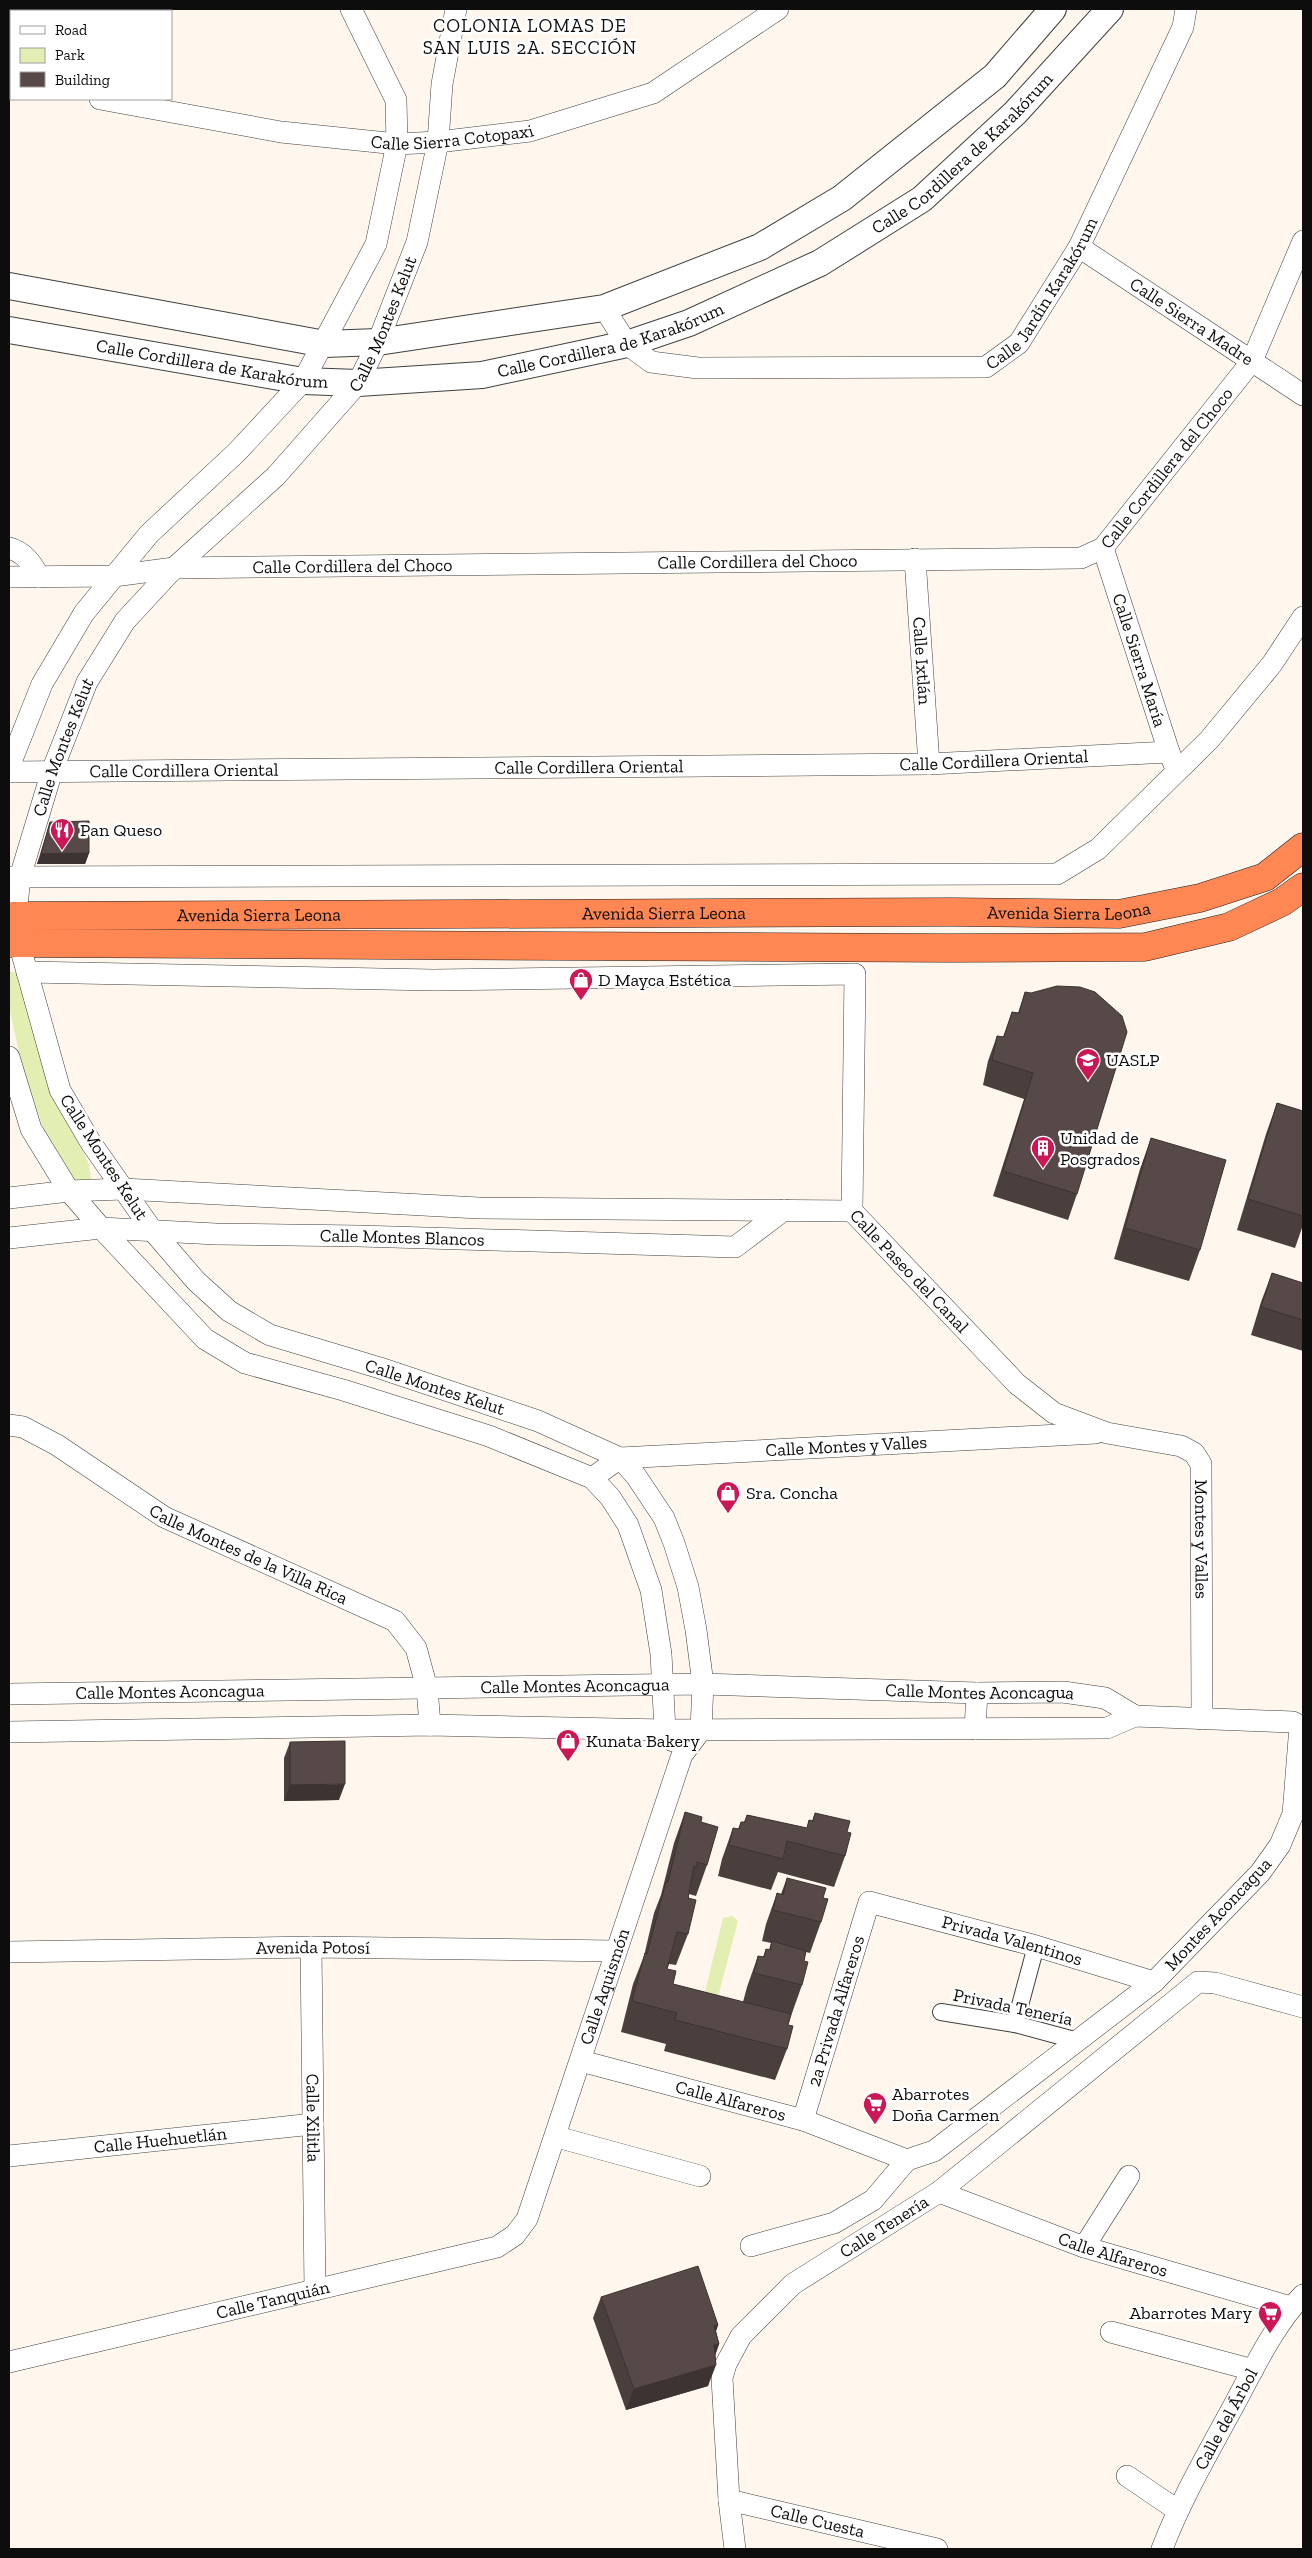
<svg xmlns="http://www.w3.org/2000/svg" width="1312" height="2558" viewBox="0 0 1312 2558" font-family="'Zilla Slab',serif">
<rect width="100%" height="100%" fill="#fff6ed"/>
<g fill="#e3eeb2">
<polygon points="9,972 23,972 55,1098 88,1162 91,1177 88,1184 67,1179 48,1142 23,1070 9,1007"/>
<polygon points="732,1916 738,1921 715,2008 702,2004 723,1918"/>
</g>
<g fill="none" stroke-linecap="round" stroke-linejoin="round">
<g stroke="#404040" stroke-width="18">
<g id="pedestrian">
<polyline points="941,2012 1015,2024 1078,2041"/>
<polyline points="1015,2024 1036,1946"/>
</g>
</g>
<g stroke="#404040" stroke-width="22">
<g id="minor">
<polyline points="9,82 11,82"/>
<path id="s1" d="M100,99L281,132L397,144L438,142L530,131L653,93L778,9"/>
<path id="s2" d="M1079,247L1303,395"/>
<path id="s3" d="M604,308L627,344L651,362L698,368L986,367L1019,343L1079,247L1183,27L1186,9"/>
<path d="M9,548C24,552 32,563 39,577"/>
<path id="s4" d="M1103,548L1169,752L1174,764"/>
<path id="s5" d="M915,559L929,764"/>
<path id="s6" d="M9,577L114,576L174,568L1081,558L1103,548L1252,361L1303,241"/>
<polyline points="9,767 42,684 84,613 149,534 237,452 303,381 376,244 397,144 396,100 351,9"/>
<path id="s7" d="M9,772L929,764L1169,752"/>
<polyline points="9,877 1057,874 1098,849 1209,740 1272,664 1303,617"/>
<path id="s8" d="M27,972L433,980L855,974L852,1211L1017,1384L1054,1413L1107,1433L1181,1446L1194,1453L1201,1464L1202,1719"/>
<polyline points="9,1057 31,1129 69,1191 101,1228 205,1339 245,1363 343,1390 489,1436 592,1478 610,1497 628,1525 651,1590 661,1654 665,1730 673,1741"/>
<polyline points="9,1198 69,1191 123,1189 479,1208 852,1211"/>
<path id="s9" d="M9,1238L101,1228L216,1234L359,1236L735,1247L784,1210"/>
<path id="s10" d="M9,1425L23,1427L57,1445L164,1517L395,1621L416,1648L427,1688L430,1725"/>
<path id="s11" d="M592,1478L620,1458L1096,1433"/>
<path id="s12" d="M9,1694L703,1684L977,1693L1063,1692L1105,1698L1135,1716"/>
<polyline points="975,1729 977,1693"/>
<polyline points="9,1732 430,1725 665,1730 1107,1728 1135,1716 1293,1722 1300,1726 1293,1814 1280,1845 1260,1873 1154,1982 934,2151 907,2160"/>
<path id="s13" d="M311,1947L315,2290"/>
<path id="s14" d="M9,1952L311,1947L616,1951"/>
<path id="s15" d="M581,2061L803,2120L907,2160"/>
<path id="s16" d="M803,2120L869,1902L1036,1946L1154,1982"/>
<polyline points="557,2137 700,2176"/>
<path id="s17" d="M9,2156L313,2124"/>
<path id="s18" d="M939,2192L1084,2247L1291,2307"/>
<polyline points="751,2246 834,2223 873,2200 907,2160"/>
<polyline points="1084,2247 1129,2176"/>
<polyline points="1111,2332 1253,2370"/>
<path id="s19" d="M9,2362L497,2247L515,2235L527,2219L682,1755L701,1730L703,1684L696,1630L688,1587L674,1543L664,1518L636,1476L620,1458L538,1421L380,1368L270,1335L229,1311L196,1281L152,1230L91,1143L60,1090L19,943L16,916L20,877L52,771L87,682L125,621L174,568L276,476L358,383L378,342L417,242L438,142L442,84L456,9"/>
<polyline points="1127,2476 1177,2510"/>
<path id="s20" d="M729,2500L937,2549"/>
<path id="s21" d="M735,2549L729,2500L722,2378L726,2364L741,2336L793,2284L939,2192L1198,1982L1215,1983L1303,2007"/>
<path id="s22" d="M1162,2549C1181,2499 1208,2453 1234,2405C1254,2368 1274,2325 1303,2295"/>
</g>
</g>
<g stroke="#404040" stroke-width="28">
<g id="tertiary">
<polyline points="9,286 325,344 378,342 604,308 760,247 842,198 995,76 1053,9"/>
<path id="s23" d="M9,330L303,381L358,383L482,375L627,344L689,323L820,263L922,199L1015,113L1110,9"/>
</g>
</g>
<g stroke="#1e1e1e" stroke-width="29">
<g id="trunk">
<path id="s24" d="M9,916L951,912L1119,914L1200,898L1265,877L1303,847"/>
<polyline points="9,943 948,948 1145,947 1229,927 1282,902 1303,887"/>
</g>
</g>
<use href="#pedestrian" stroke="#fff" stroke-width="16"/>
<use href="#minor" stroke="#fff" stroke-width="21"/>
<use href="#tertiary" stroke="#fff" stroke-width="26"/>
<use href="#trunk" stroke="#ff8754" stroke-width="28"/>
</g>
<g fill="#4b3f3e">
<polygon points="50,822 89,853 85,864 37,864"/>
<polygon points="1025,992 1077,1194 1068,1220 993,1196 1024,1099 983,1085 988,1061 997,1036 1003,1037 1012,1012 1018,1013"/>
<polygon points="1277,1103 1303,1111 1303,1225 1295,1248 1237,1230 1266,1134"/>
<polygon points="1151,1138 1200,1250 1189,1281 1114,1259 1140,1169"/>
<polygon points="1272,1273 1303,1283 1303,1351 1251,1335 1261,1302"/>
<polygon points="290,1742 339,1800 284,1801 284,1758"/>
<polygon points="685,1812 701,1822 707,1865 696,1896 689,1894 688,1934 676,1965 669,1964 667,1969 673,1984 743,2002 747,1987 758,1956 763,1957 766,1949 769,1950 771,1943 762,1941 766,1924 777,1893 781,1894 787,1878 823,1898 821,1922 810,1953 806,1952 804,1961 802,1985 791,2016 788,2025 787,2049 775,2080 664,2051 666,2044 621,2032 633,1984 644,1956 654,1913 661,1895 674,1843"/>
<polygon points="815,1813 847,1832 845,1856 834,1887 778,1872 771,1890 718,1876 722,1859 733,1828 738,1829 741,1822 744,1822 747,1815 807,1828 809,1820 812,1821"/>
<polygon points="601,2297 718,2325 716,2331 719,2344 715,2355 708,2386 626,2410 593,2318"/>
</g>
<g fill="#3d3332">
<polygon points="89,853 85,864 37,864 41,854"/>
<polygon points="345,1784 339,1800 284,1801 290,1785"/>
<polygon points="718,2325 711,2346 714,2326"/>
<polygon points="719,2344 712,2365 714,2345"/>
<polygon points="716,2365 708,2386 626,2410 634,2389"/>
</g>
<g fill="#574948" stroke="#3d3332">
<polygon points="89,821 89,853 41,854 50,822"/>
<polygon points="1057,986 1080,987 1095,992 1122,1016 1127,1032 1077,1194 1003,1171 1033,1073 992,1060 997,1036 1004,1037 1012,1012 1019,1013 1025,992 1031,993"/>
<polygon points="1277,1103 1303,1111 1303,1216 1248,1199"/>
<polygon points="1151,1138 1226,1160 1200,1250 1125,1228"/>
<polygon points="1272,1273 1303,1283 1303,1320 1261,1307"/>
<polygon points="345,1741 345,1784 290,1785 290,1742"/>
<polygon points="685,1812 702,1817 701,1822 718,1827 707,1865 697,1862 696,1867 694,1866 688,1898 696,1900 688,1934 677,1932 667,1969 676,1971 673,1984 791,2014 788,2025 793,2026 787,2049 675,2020 677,2013 632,2001 645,1953 647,1954 666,1882 668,1882"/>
<polygon points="815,1813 850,1821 847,1832 851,1833 845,1856 787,1841 783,1859 729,1845 733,1828 739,1829 741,1822 745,1822 747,1815 807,1828 809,1820 813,1821"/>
<polygon points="787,1878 826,1888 823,1898 828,1899 821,1922 773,1910 777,1893 783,1895"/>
<polygon points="772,1941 806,1951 804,1961 808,1962 802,1985 754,1973 758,1956 764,1957 766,1949 770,1950"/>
<polygon points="698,2266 718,2325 714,2326 719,2344 714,2345 716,2365 634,2389 601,2297"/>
</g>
<defs>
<g id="restaurant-pin" transform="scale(1.25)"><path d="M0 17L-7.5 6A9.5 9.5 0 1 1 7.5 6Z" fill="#cb1756" stroke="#fff"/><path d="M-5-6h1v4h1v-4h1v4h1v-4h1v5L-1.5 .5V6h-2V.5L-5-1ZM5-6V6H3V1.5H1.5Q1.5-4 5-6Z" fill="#fff"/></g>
<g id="shop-pin" transform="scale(1.25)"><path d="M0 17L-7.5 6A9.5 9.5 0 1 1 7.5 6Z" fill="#cb1756" stroke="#fff"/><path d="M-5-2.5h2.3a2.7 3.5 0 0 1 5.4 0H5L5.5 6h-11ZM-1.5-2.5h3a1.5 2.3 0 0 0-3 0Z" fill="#fff"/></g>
<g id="university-pin" transform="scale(1.25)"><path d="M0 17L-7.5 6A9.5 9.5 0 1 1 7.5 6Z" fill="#cb1756" stroke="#fff"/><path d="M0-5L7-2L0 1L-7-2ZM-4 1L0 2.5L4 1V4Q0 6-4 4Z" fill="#fff"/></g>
<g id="building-pin" transform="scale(1.25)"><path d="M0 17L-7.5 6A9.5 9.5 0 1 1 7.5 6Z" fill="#cb1756" stroke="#fff"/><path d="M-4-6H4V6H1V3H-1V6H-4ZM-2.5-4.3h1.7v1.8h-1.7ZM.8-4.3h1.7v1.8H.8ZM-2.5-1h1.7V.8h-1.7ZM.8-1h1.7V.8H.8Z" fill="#fff"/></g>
<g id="supermarket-pin" transform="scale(1.25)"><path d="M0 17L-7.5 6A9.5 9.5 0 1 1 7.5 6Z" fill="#cb1756" stroke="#fff"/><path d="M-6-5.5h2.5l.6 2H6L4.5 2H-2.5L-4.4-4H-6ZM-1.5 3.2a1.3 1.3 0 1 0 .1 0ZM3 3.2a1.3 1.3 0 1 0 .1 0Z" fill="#fff"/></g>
</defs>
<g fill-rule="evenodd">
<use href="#restaurant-pin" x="62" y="830"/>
<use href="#shop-pin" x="581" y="980"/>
<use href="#university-pin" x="1088" y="1060"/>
<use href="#building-pin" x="1043" y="1148"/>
<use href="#shop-pin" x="728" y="1493"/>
<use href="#shop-pin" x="568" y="1741"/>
<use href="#supermarket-pin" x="875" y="2104"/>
<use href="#supermarket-pin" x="1270" y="2313"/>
</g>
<g text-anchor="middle" stroke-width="5" stroke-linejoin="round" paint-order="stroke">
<g font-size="18" fill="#0d0d0d" stroke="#fff">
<text dy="6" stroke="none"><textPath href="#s1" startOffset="356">Calle Sierra Cotopaxi</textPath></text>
<text dy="6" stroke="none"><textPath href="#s23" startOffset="1016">Calle Cordillera de Karakórum</textPath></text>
<text dy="6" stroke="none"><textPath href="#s3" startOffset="502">Calle Jardín Karakórum</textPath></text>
<text dy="6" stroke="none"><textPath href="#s2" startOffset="135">Calle Sierra Madre</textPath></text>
<text dy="6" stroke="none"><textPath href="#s19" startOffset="2949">Calle Montes Kelut</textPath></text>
<text dy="6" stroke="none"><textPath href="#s23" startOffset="611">Calle Cordillera de Karakórum</textPath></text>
<text dy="6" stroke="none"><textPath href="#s23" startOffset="206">Calle Cordillera de Karakórum</textPath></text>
<text dy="6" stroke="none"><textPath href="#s6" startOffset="1199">Calle Cordillera del Choco</textPath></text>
<text dy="6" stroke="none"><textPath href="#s6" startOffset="749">Calle Cordillera del Choco</textPath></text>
<text dy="6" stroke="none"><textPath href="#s6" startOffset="344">Calle Cordillera del Choco</textPath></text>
<text dy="6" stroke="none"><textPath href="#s4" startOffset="118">Calle Sierra María</textPath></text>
<text dy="6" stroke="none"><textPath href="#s5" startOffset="102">Calle Ixtlán</textPath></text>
<text dy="6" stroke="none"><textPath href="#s19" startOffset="2410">Calle Montes Kelut</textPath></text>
<text dy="6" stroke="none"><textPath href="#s7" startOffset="985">Calle Cordillera Oriental</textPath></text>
<text dy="6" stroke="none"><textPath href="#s7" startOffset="580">Calle Cordillera Oriental</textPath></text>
<text dy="6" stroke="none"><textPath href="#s7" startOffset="175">Calle Cordillera Oriental</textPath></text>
<text dy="6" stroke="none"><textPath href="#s24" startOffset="1060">Avenida Sierra Leona</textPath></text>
<text dy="6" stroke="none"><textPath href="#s24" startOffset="655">Avenida Sierra Leona</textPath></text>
<text dy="6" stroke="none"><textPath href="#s24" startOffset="250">Avenida Sierra Leona</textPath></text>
<text transform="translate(104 1157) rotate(57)" y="6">Calle Montes Kelut</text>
<text dy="6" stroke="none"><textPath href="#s9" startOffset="394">Calle Montes Blancos</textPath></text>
<text dy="6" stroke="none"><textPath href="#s8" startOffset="1148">Calle Paseo del Canal</textPath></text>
<text transform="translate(435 1387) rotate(18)" y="6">Calle Montes Kelut</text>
<text dy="6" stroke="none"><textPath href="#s11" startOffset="261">Calle Montes y Valles</textPath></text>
<text dy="6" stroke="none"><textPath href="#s8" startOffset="1586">Montes y Valles</textPath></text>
<text dy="6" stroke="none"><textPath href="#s10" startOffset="274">Calle Montes de la Villa Rica</textPath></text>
<text dy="6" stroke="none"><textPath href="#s12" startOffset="566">Calle Montes Aconcagua</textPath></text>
<text dy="6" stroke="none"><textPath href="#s12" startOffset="161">Calle Montes Aconcagua</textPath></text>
<text dy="6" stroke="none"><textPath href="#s12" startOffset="971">Calle Montes Aconcagua</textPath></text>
<text transform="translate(1218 1914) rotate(-47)" y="6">Montes Aconcagua</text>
<text dy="6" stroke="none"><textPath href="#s16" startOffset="376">Privada Valentinos</textPath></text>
<text dy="6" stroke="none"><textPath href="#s14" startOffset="304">Avenida Potosí</textPath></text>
<text dy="6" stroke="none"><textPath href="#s19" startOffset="788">Calle Aquismón</textPath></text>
<text transform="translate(1013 2007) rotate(12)" y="6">Privada Tenería</text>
<text dy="6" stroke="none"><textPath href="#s16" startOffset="114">2a Privada Alfareros</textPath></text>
<text dy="6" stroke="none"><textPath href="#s15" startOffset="155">Calle Alfareros</textPath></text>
<text dy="6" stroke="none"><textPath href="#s13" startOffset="171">Calle Xilitla</textPath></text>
<text dy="6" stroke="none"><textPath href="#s17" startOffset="152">Calle Huehuetlán</textPath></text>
<text dy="6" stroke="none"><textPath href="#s21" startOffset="399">Calle Tenería</textPath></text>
<text dy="6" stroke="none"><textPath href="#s18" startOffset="185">Calle Alfareros</textPath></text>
<text dy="6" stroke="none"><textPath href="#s19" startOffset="271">Calle Tanquián</textPath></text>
<text dy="6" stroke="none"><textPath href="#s22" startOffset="145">Calle del Árbol</textPath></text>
<text dy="6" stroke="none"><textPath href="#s20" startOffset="91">Calle Cuesta</textPath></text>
</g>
<g font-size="18" fill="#0d0d0d" stroke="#fff" text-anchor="start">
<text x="80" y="836">Pan Queso</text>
<text x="598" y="986">D Mayca Estética</text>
<text x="1106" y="1066">UASLP</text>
<text x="1060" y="1144">Unidad de<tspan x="1060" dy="21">Posgrados</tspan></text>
<text x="746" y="1499">Sra. Concha</text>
<text x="586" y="1747">Kunata Bakery</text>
<text x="892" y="2100">Abarrotes<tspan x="892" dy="21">Doña Carmen</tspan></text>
<text x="1252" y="2319" text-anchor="end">Abarrotes Mary</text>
</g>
<g font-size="19" letter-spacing="1" fill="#0d0d0d" stroke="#fff">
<text x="530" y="32">COLONIA LOMAS DE<tspan x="530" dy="22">SAN LUIS 2A. SECCIÓN</tspan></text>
</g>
</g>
<rect width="1312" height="2558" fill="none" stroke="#0d0d0d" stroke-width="20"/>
<rect x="10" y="10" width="162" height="90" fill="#ffffff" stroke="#9e9e9e"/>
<rect x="20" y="26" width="25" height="8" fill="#ffffff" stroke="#9e9e9e"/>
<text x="55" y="35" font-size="15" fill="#0d0d0d">Road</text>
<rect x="20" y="48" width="25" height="15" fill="#e3eeb2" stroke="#9e9e9e"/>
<text x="55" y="60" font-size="15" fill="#0d0d0d">Park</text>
<rect x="20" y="72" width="25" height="15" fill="#574948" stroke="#9e9e9e"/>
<text x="55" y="85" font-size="15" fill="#0d0d0d">Building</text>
</svg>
